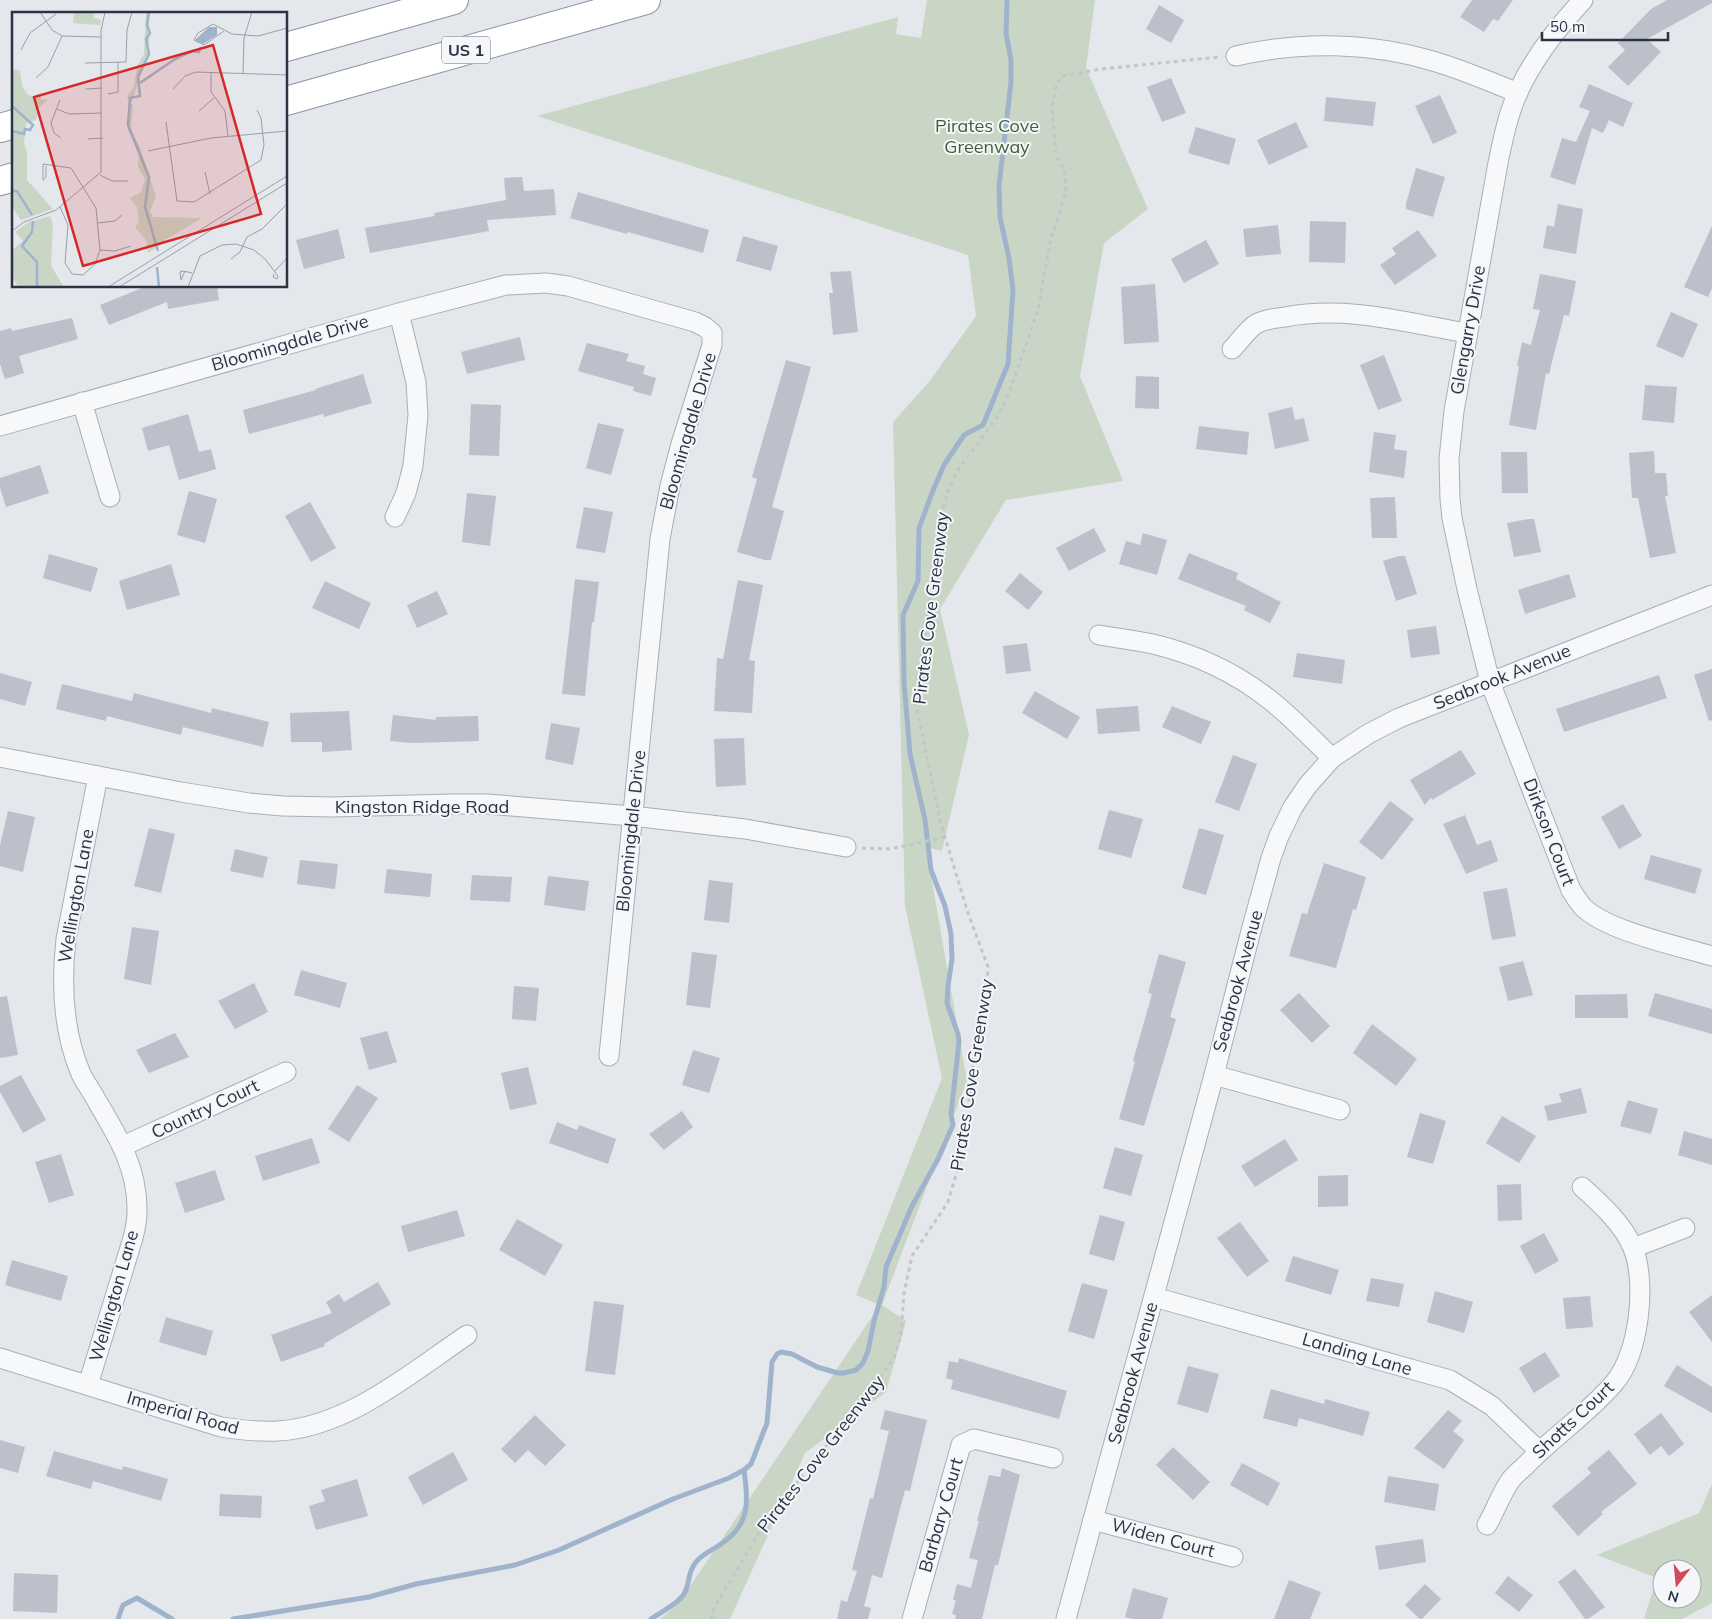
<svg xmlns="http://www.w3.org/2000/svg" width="1712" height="1619" viewBox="0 0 1712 1619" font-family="Mulish,sans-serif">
<rect width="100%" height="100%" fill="#e4e7ec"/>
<g fill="#c9d6c5" fill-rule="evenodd">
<polygon points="927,0 1095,0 1086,68 1148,209 1104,243 1080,376 1123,481 1006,500 940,609 969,735 942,851 926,847 967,1081 882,1305 906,1321 886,1392 805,1453 730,1619 660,1619 678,1604 880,1305 856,1295 942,1078 905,906 893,422 929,382 976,316 968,255 537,116 898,17 896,34 921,38"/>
<path d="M1712,1484V1603L1682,1619H1644L1657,1578L1597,1555L1699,1513ZM1662,1569H1692V1599H1662Z"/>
</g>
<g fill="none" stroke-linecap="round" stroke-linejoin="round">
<g stroke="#9fb4cc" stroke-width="5">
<polyline points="118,1619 123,1605 137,1598 172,1619"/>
<polyline points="233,1619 369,1597 416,1584 515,1565 559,1550 673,1499 729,1478 744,1470 751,1464 767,1423 772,1362 777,1354 781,1352 792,1354 817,1367 838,1373 844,1373 856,1370 863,1363 868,1351 874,1321 884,1287 886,1267 912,1206 938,1159 953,1125 951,1114 959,1042 958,1034 947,1003 948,986 952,959 951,934 945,906 931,870 925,820 910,754 904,682 903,615 918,581 919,528 932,493 944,465 964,435 983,425 1008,364 1013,290 1009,258 1000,217 999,186 1011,82 1011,60 1006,33 1007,0"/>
<path d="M651,1619C662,1611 681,1603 686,1590C690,1579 688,1572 696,1562C702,1554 713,1550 721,1544C751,1524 748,1502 744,1470"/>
</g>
</g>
<g fill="#bbc0ca">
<polygon points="1472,0 1513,0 1498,21 1493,19 1484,32 1460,17"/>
<polygon points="1667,0 1712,0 1712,3 1647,39 1661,52 1628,86 1608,67 1625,50 1618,43 1651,9"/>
<polygon points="1159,5 1184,20 1171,43 1146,29"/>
<polygon points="1171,78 1186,113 1162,122 1147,87"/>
<polygon points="1589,84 1633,103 1623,127 1609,120 1603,133 1592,128 1575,185 1550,177 1562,138 1576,142 1590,111 1579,107"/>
<polygon points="1440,95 1457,133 1433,144 1415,106"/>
<polygon points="1326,97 1376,102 1373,126 1324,121"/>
<polygon points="1296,122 1308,147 1269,165 1257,140"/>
<polygon points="1196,127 1236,139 1229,165 1188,153"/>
<polygon points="1416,168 1445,177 1433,217 1406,209 1406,204"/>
<polygon points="522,177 524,191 554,189 556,215 487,220 489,231 370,253 365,228 435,216 434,213 506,200 504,178"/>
<polygon points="578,192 709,230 703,253 628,232 627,234 570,218"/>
<polygon points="1558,204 1583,209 1576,254 1543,248 1547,225 1554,227"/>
<polygon points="1310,221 1346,222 1345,263 1309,262"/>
<polygon points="1278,225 1281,254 1246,257 1243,229"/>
<polygon points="1712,226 1712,288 1708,297 1684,287"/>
<polygon points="338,229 345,258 304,269 296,240"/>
<polygon points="1418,230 1437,256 1395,285 1380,265 1396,254 1392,248"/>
<polygon points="743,236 778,246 771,271 736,261"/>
<polygon points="1206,240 1219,264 1184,283 1171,259"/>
<polygon points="851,271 858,332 833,335 829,293 833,293 830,272"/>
<polygon points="1540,274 1576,281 1569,316 1564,315 1549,374 1546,373 1536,430 1509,425 1519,366 1517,366 1522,342 1531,345 1540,310 1533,309"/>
<polygon points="1155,284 1159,342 1124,344 1121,287"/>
<polygon points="147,286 217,286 219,300 168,309 167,302 109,325 100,305"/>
<polygon points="1671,312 1698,324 1683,358 1656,346"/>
<polygon points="72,318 78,339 19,356 24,373 5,379 0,364 0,331 11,328 12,331"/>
<polygon points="520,337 525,360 467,374 461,352"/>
<polygon points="587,343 629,354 626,361 645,366 643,374 656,378 651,396 633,391 634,387 578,371"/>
<polygon points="1384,355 1402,401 1378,410 1360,365"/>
<polygon points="786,360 811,367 772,507 784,511 771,560 765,560 737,552 757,479 752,477"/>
<polygon points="363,374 372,403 324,417 323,414 249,434 243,410 316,390 315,389"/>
<polygon points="1136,376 1159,377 1159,409 1135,408"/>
<polygon points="1645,385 1677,387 1674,423 1642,420"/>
<polygon points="471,404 501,405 499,456 469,455"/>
<polygon points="1292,407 1295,420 1304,418 1309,441 1275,449 1268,413"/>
<polygon points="188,414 199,452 211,449 216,469 179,480 169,445 148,451 142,428"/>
<polygon points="598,423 624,429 611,475 586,468"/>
<polygon points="1199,426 1249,432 1247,455 1196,449"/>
<polygon points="1374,432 1396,435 1394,449 1407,451 1404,478 1369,472"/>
<polygon points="1654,451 1655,473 1666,473 1668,496 1665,496 1676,553 1650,558 1638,498 1632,498 1629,453"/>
<polygon points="1501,452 1527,452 1528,493 1502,493"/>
<polygon points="40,465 49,493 6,507 0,488 0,478"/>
<polygon points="189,491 217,499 205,543 177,535"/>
<polygon points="467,493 496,496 490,546 462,542"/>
<polygon points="1395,497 1397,538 1372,538 1370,498"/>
<polygon points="310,502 336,548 311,562 285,516"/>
<polygon points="584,507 613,512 605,553 576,548"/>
<polygon points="1528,519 1534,519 1541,552 1514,557 1507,523"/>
<polygon points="1094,528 1106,551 1069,571 1056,548"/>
<polygon points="1143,533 1167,540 1157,575 1119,564 1126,541 1140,545"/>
<polygon points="1189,553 1238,573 1236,579 1281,602 1270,623 1244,610 1246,606 1178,579"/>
<polygon points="49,554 98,568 91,592 43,578"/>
<polygon points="1399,556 1405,556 1417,594 1396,601 1383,561"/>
<polygon points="171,564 180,595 127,610 119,581"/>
<polygon points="1020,573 1043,592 1028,610 1005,591"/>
<polygon points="1569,574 1576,597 1525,614 1518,590"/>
<polygon points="575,579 599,582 594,622 592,622 585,696 562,694"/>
<polygon points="738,580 763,585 749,660 755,661 752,713 714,711 717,658 723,659"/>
<polygon points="325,581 371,603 359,629 312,608"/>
<polygon points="437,591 448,614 417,628 407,605"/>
<polygon points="1436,626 1440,654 1411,658 1407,630"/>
<polygon points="1027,643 1031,671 1006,674 1003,646"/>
<polygon points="1297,653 1345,660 1342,684 1293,677"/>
<polygon points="1712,669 1712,720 1709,721 1694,675"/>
<polygon points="0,673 32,682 25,706 0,699"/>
<polygon points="1659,675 1667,698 1564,732 1556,709"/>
<polygon points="62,684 132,701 134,693 211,713 212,708 269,722 263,747 183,727 181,735 107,716 106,721 56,709"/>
<polygon points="1035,691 1080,717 1067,739 1022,713"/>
<polygon points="1138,706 1140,731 1098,734 1096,709"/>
<polygon points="1172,706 1211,722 1201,744 1162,727"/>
<polygon points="349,711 352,750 322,752 322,742 291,742 290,713"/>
<polygon points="393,715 436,720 436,717 478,716 479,741 413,743 390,741"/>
<polygon points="551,723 580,728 573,765 545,759"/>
<polygon points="744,738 746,785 716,787 714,739"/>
<polygon points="1461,750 1476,774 1432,800 1431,797 1425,805 1410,780"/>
<polygon points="1233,755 1257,764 1239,811 1215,802"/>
<polygon points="1390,801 1414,819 1382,860 1359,842"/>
<polygon points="1623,804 1642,836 1619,849 1601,817"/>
<polygon points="1109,810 1143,819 1131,858 1098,849"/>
<polygon points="8,811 35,817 23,872 0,866 0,845"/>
<polygon points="1465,815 1477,845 1491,840 1498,861 1466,874 1443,824"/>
<polygon points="149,828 175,834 161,893 134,886"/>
<polygon points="1199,828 1224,835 1206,895 1182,888"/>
<polygon points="235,849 268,857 263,878 230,871"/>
<polygon points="1651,855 1702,869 1695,894 1644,879"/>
<polygon points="300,860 338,864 335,889 297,884"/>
<polygon points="1324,863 1366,877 1356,910 1353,909 1336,968 1289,956 1302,913 1307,914"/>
<polygon points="387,869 432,874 430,897 384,893"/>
<polygon points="472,875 512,877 510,902 470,900"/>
<polygon points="548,876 589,881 585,911 544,905"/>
<polygon points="709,880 733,883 729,923 704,920"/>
<polygon points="1507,888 1516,936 1492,940 1483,892"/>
<polygon points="132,927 159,931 151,985 124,979"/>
<polygon points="692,952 717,955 710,1008 686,1005"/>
<polygon points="1159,954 1186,962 1170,1017 1176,1019 1144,1126 1119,1119 1135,1062 1133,1061 1152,994 1148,993"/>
<polygon points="1523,961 1533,995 1508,1001 1499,967"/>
<polygon points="301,970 347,983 340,1008 294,995"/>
<polygon points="254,983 268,1012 235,1029 218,1001"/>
<polygon points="514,986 539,988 536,1021 512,1019"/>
<polygon points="1299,993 1330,1026 1312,1043 1280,1010"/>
<polygon points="1655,993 1712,1009 1712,1034 1648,1016"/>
<polygon points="1627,994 1628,1018 1575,1018 1575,995"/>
<polygon points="7,996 18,1055 0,1058 0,997"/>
<polygon points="1372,1024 1417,1059 1396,1086 1353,1053"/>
<polygon points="387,1031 397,1062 369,1070 360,1038"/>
<polygon points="175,1033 189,1057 149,1073 136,1050"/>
<polygon points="693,1050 720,1058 709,1093 682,1085"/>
<polygon points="528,1067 537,1104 510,1110 501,1073"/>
<polygon points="21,1075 46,1120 23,1133 0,1092 0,1086"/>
<polygon points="357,1085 378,1098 349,1142 328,1129"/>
<polygon points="1581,1088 1587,1113 1548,1121 1544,1106 1562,1102 1559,1094"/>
<polygon points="1628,1100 1658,1109 1651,1134 1620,1126"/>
<polygon points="682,1111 693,1127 664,1150 649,1134"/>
<polygon points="1420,1113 1446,1121 1433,1164 1407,1157"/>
<polygon points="1502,1116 1536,1136 1519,1163 1486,1143"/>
<polygon points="557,1122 577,1130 579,1125 616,1139 608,1164 549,1143"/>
<polygon points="1684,1131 1712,1139 1712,1165 1678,1155"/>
<polygon points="312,1138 320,1163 263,1181 255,1156"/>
<polygon points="1285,1139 1298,1160 1255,1187 1241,1166"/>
<polygon points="1115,1147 1143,1155 1131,1196 1103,1188"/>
<polygon points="61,1154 74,1195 49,1203 35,1162"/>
<polygon points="215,1170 225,1200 185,1213 175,1183"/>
<polygon points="1348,1175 1348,1206 1318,1207 1318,1176"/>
<polygon points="1521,1184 1522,1220 1498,1221 1497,1185"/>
<polygon points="457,1210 465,1236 408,1252 401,1226"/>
<polygon points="1100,1215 1125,1222 1114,1261 1089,1254"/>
<polygon points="517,1219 563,1245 545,1276 499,1250"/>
<polygon points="1240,1222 1269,1261 1247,1277 1217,1238"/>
<polygon points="1544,1233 1559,1261 1535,1274 1520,1246"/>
<polygon points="1293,1256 1339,1270 1331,1295 1285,1281"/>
<polygon points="12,1260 68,1276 61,1301 5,1285"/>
<polygon points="1371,1278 1404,1284 1399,1307 1366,1301"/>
<polygon points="378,1282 391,1304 324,1344 325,1346 281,1362 271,1335 332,1313 326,1302 339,1294 344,1302"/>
<polygon points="1082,1283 1108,1290 1094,1339 1068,1331"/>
<polygon points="1435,1291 1473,1302 1464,1333 1427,1322"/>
<polygon points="1712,1295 1712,1342 1689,1312"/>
<polygon points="1590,1296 1593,1327 1566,1329 1563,1298"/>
<polygon points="594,1301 624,1305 615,1375 585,1371"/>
<polygon points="166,1317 213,1331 206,1356 159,1342"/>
<polygon points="1545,1352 1560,1376 1534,1393 1519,1368"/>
<polygon points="959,1358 1067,1391 1059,1419 951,1389 953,1380 946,1378 949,1361 958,1363"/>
<polygon points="1677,1365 1712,1387 1712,1413 1664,1386"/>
<polygon points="1188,1366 1219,1374 1208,1413 1177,1404"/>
<polygon points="1271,1389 1324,1404 1325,1399 1370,1412 1363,1436 1299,1418 1297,1427 1263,1418"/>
<polygon points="885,1410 927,1420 910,1491 905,1490 882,1578 872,1575 864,1606 871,1608 868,1619 837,1619 841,1600 847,1602 857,1571 852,1570 870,1498 873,1499 889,1431 880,1429"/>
<polygon points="1448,1410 1462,1421 1453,1431 1464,1440 1444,1469 1414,1448"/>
<polygon points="1661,1413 1684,1444 1669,1456 1661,1446 1650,1455 1634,1434"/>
<polygon points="535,1415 566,1445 545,1466 528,1450 515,1463 501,1449"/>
<polygon points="0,1440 25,1447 18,1473 0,1468"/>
<polygon points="1173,1447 1210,1482 1193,1500 1156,1465"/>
<polygon points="1609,1450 1637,1484 1601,1512 1603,1514 1578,1536 1552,1506 1591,1473 1587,1468"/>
<polygon points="54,1451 122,1470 123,1466 168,1479 161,1501 93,1481 91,1489 46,1476"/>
<polygon points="453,1452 468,1480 423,1505 408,1477"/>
<polygon points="1242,1463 1280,1483 1268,1506 1230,1485"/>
<polygon points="1002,1468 1020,1475 998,1565 995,1565 982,1619 955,1619 956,1615 952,1614 956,1600 953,1600 957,1584 971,1588 978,1560 969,1558 979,1521 977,1521 989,1475 1000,1477"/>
<polygon points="1388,1476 1439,1484 1435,1511 1384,1502"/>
<polygon points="357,1479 368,1516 316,1530 309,1506 325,1501 321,1490"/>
<polygon points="220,1494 262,1496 261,1518 219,1516"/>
<polygon points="1423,1539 1426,1562 1379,1570 1375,1546"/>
<polygon points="1575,1569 1605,1607 1588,1619 1585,1619 1558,1582"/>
<polygon points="14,1573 58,1575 57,1613 13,1611"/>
<polygon points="1508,1576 1533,1595 1519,1612 1495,1593"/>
<polygon points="1289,1580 1321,1592 1310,1619 1274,1619"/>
<polygon points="1425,1584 1441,1599 1422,1619 1420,1619 1405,1605"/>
<polygon points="1133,1588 1168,1598 1162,1619 1133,1619 1125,1617"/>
</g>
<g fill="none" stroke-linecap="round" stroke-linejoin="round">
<g stroke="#a9aeb7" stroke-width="21">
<g id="minor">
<path d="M1583,0C1557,28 1534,57 1518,92C1508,114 1503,139 1498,163L1454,411L1449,459L1450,499L1452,518L1467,589L1490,682L1571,890C1574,895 1578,901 1582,906C1605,931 1679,946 1712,956"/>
<path d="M1236,56C1301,41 1371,42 1436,62C1463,70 1491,82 1518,93"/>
<path d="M1232,349C1239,342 1248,329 1256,324C1264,319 1277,318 1285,317C1348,305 1407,323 1467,333"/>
<polyline points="82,402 110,497"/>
<polyline points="0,426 399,313 506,285 546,283 568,286 695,322 705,327 712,333 712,345 681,444 670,486 660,539 609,1056"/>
<polyline points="395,517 406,493 413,466 418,415 416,382 399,313"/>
<path d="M1099,635C1117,638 1135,640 1153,644C1195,654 1236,673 1270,700C1292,717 1312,739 1332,758"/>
<polyline points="0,757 181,792 249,803 283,806 332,807 453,804 487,804 632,816 745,829 846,847"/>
<polyline points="1214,1075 1340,1110"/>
<polyline points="123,1146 286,1072"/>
<polyline points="1633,1248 1685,1228"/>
<polyline points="1154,1297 1450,1380 1492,1406 1539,1451"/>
<path d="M0,1358L221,1427C240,1430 258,1432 278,1431C348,1427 411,1373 467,1335"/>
<path d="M88,1385L133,1238C135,1230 137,1221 137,1212C138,1170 119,1138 98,1103C93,1093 86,1084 81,1074C63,1032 61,984 66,939L98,776"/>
<polyline points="1093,1520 1233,1557"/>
<path d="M1487,1525C1495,1511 1501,1494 1510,1481C1514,1475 1521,1470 1526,1465C1554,1436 1589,1413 1615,1382C1639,1353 1647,1283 1633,1248C1623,1224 1601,1204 1582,1187"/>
<polyline points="912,1619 961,1445 974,1439 1053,1458"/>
<polyline points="1066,1619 1214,1075 1252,927 1271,858 1279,836 1293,807 1308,785 1332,758 1368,734 1399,718 1712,595"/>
</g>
</g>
<g stroke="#8b94a3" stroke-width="30">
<g id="highway">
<polyline points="286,47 454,0"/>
<polyline points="286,101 646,0"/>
<polyline points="0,128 14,124"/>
<polyline points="0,181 14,177"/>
</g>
</g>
<g stroke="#c2c5cb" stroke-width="3" stroke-dasharray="4 4" stroke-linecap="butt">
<polyline points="862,848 890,849 945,837"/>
<polyline points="711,1619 714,1608 765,1523 872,1388 894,1358 901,1335 904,1293 912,1256 948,1202 963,1151 963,1133 971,1090 975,1038 986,1000 988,967 968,913 941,824 915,700 942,512 948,491 959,468 996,419 1008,396 1038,310 1050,243 1066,191 1064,169 1056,156 1052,107 1057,83 1063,76 1101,69 1220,57"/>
</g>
<use href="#minor" stroke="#f7f8fa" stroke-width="19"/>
<use href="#highway" stroke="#fff" stroke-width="28"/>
</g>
<g text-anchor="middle" stroke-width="4" stroke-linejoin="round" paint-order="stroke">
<rect fill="#f4f6f9" stroke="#676e7b" stroke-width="1" x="442" y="36.5" width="48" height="27" rx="4"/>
<g font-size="16" font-weight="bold" fill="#2b3445">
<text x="466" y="56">US 1</text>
</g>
<g font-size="18" fill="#3f6138" stroke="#f4f6f9">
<text x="987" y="132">Pirates Cove<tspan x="987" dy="21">Greenway</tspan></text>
</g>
<g font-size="18" fill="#2b3445" stroke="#f4f6f9">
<text transform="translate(1468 330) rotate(-80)" y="6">Glengarry Drive</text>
<text transform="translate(290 343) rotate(-16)" y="6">Bloomingdale Drive</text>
<text transform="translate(688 431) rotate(-74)" y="6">Bloomingdale Drive</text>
<text transform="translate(931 608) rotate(-83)" y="6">Pirates Cove Greenway</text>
<text transform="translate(1502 677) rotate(-22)" y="6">Seabrook Avenue</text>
<text x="422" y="813">Kingston Ridge Road</text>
<text transform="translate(631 831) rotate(-84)" y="6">Bloomingdale Drive</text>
<text transform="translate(1549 832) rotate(69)" y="6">Dirkson Court</text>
<text transform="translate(76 896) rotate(-80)" y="6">Wellington Lane</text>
<text transform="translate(1238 981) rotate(-75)" y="6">Seabrook Avenue</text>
<text transform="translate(972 1075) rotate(-81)" y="6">Pirates Cove Greenway</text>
<text transform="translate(205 1109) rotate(-25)" y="6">Country Court</text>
<text transform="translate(114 1296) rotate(-74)" y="6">Wellington Lane</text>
<text transform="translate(1357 1354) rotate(16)" y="6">Landing Lane</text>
<text transform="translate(1133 1373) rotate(-75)" y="6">Seabrook Avenue</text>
<text transform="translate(183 1413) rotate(16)" y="6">Imperial Road</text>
<text transform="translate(1573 1420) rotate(-43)" y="6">Shotts Court</text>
<text transform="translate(821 1454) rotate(-52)" y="6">Pirates Cove Greenway</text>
<text transform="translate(941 1515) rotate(-74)" y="6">Barbary Court</text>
<text transform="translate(1163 1538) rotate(15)" y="6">Widen Court</text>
</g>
</g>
<g transform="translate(12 12)">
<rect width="275" height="275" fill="#e4e7ec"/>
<path d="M62,0H82V6L89,8L88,13L61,11ZM134,0H137V38L119,92L121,93L119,118L128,135L144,185L138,199L141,205L190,206L155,227L152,226L153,230L136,241L134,228L123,215L127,210L125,195L118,186L129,180L133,167L126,155L127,141L116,118L118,93L115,84L122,75L125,54L132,42ZM0,56L8,59L10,74L15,82L23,86L29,80V87L36,88L27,95L25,107L14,112L12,131L15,140V168L41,197L9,208L0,195ZM38,204L41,212L39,254L52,275H6L0,264V238L11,229L3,220L17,210Z" fill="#c9d6c5"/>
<path d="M197,15H205V23L191,32L183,28Z" fill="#9fb4cc"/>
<path fill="none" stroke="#9fb4cc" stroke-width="2.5" d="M137,0L135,13L138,21L134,27L137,42L126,65L128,84L118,86L116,113L137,165L133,195L146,239M128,71L163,47L180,39L187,40L189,35M0,94L21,113L18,118L13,117L12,122L0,119M0,179H5L20,203M21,209L20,220L10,234L25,250V275M145,255L147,275"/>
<path fill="none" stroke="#9a9fa9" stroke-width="1" d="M28,0L40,18L50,24L89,25M212,19L192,33L182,28L186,21L201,12L220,22L246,24L275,16M9,38L18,21L44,2M73,51L114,50L115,18L120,0M199,61V80L213,99L216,124M231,61L232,26L240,0M24,66L36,55L50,24M74,77L90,76M161,77L173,64L184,60L275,63M96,82L106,80V51M48,88L39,111L42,121L49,126M45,97L57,102L90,101M187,99L202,86M154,110L165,189L182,190L249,148L252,133L249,106L245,98M76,127L91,126M136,139L199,126L275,119M34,154V165L31,168V152L59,156L84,196L88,238L83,252L71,263L60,262L53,251L56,213L48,195M193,160L198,182M88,163L100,169H116M86,211L103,209L110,203M0,219L12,210L44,198L89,160V19L93,0M88,238L103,239L119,234M219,247L228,240L235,225L250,217L275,192M173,259L169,268L168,260L171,259L180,261M262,260L275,246M96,275L275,164M107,275L275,171M176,275L188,244L210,233L224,232L242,238L253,247L266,264L265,267L261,265L262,262"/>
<path fill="#d62828" fill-opacity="0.15" stroke="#d62828" stroke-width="2.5" d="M201,33L249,202L71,254L22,85Z"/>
<rect width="275" height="275" fill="none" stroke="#2b3445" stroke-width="2.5"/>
</g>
<g transform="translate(1677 1584) rotate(196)"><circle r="24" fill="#f4f6f9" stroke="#a4a8b1"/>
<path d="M0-4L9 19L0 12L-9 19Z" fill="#d1495b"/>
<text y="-8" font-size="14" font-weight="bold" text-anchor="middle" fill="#2b3445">N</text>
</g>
<path d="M1542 32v8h126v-8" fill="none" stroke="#2b3445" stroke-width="2.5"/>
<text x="1550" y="32" font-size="15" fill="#2b3445" stroke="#f4f6f9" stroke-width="4" paint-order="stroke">50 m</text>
</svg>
